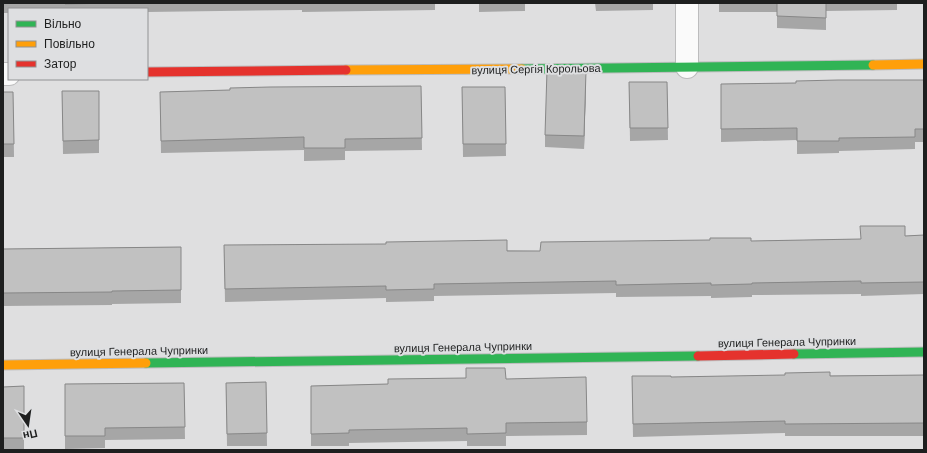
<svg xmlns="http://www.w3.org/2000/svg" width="927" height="453" viewBox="0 0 927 453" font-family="Helvetica,sans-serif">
<rect width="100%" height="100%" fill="#dfdfe0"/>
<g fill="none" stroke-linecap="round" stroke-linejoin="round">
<g stroke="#bcbcbd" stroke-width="24">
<g id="street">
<polyline points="687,3 687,67"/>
<polyline points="3,74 9,74"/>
</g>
</g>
<g stroke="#bcbcbd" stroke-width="11">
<g id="fast">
<polyline points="522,69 873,65"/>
<polyline points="794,354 924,352"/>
<polyline points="146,363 698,356"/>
</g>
</g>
<g stroke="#bcbcbd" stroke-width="11">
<g id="slow">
<polyline points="873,65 924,64"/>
<polyline points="346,70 522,69"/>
<polyline points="3,365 146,363"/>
</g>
</g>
<g stroke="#bcbcbd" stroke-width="11">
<g id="jam">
<polyline points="147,72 346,70"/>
<polyline points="698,356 794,354"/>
</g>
</g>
<use href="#street" stroke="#fafafa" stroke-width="22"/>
<use href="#fast" stroke="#30b455" stroke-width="9"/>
<use href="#slow" stroke="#ff9f0a" stroke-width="9"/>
<use href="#jam" stroke="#e5322d" stroke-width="9"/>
</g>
<g fill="#a6a6a6">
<polygon points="3,3 435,3 435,10 302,12 302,10 147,12 147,9 9,9 9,13 3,13"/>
<polygon points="479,3 525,3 525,11 479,12"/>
<polygon points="595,3 653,3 653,10 596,11"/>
<polygon points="719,3 897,3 897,10 826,11 826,30 777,28 777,12 719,12"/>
<polygon points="924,80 924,142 915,142 915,149 839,151 839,153 797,154 797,140 721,142 721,84 796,83"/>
<polygon points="629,82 667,82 668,140 630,141"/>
<polygon points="586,84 584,149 545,147 545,135"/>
<polygon points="421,86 422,150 345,151 345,160 304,161 304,150 161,153 160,92"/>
<polygon points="462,87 505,87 506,156 463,157"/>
<polygon points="62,91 99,91 99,153 63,154"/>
<polygon points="3,92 13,92 14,157 3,157"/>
<polygon points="924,235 924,294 861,296 861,294 752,295 752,297 711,298 711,296 616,297 616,293 434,296 434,301 386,302 386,298 225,302 224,245 540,251 751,241 860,239 905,236"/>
<polygon points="181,247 181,303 112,304 112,305 3,306 3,249"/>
<polygon points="924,375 924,436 785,436 785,433 633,437 632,376 671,377"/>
<polygon points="506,379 587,422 587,435 506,436 506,446 467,446 467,441 349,443 349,446 311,446 311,386 388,384"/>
<polygon points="266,382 267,446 227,446 226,383"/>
<polygon points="184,383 185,439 105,440 105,448 65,449 65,384"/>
<polygon points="24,386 24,450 3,450 3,387"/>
</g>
<polygon fill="#878787" points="586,71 586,84 584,149 584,136"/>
<g fill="#c1c1c1" stroke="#878787">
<polygon points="65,3 114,3 65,4"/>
<polygon points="777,3 826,3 826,18 777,16"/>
<polygon points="547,70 586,71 584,136 545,135"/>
<polygon points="838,80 924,80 924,129 915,129 915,137 839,138 839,141 797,141 797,128 721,129 721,84 796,83 796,81"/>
<polygon points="629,82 667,82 668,128 630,128"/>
<polygon points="421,86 422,138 345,139 345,148 304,148 304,137 161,141 160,92 230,90 230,88 270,87"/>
<polygon points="462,87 505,87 506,144 463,144"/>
<polygon points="62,91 99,91 99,140 63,141"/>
<polygon points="3,92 13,92 14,144 3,144"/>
<polygon points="860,226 905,226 905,236 924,235 924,282 861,283 861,281 752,283 752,284 711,285 711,283 616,285 616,281 434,284 434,289 386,290 386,286 225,289 224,245 386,244 386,242 507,240 507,251 540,251 541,242 710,240 710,238 751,238 751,241 861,239"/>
<polygon points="181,247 181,290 112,291 112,292 3,293 3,249"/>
<polygon points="466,368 505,368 506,379 586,377 587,422 506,423 506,433 467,434 467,428 349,430 349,433 311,434 311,386 388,384 388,379 466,378"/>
<polygon points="830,372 830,376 924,375 924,423 785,424 785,421 633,424 632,376 671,376 671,377 785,375 785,373"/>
<polygon points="266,382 267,433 227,434 226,383"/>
<polygon points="184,383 185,427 105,428 105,436 65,436 65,384"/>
<polygon points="24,386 24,438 3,438 3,387"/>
</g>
<g text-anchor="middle" stroke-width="4" stroke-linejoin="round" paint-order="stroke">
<g font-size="11" fill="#1e1f1f" stroke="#dedfe1">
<text transform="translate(536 69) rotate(-1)" y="4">вулиця Сергія Корольова</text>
<text transform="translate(787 342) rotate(-1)" y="4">вулиця Генерала Чупринки</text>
<text transform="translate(463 347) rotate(-1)" y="4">вулиця Генерала Чупринки</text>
<text transform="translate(139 351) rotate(-1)" y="4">вулиця Генерала Чупринки</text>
</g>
</g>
<rect width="927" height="453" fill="none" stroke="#1e1f1f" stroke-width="8"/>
<rect x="8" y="8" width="140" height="72" fill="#dedfe1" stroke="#919293"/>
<rect x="16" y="21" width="20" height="6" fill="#30b455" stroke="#919293"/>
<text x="44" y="28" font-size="12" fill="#1e1f1f">Вільно</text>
<rect x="16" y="41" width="20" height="6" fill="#ff9f0a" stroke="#919293"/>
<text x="44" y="48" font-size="12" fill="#1e1f1f">Повільно</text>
<rect x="16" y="61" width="20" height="6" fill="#e5322d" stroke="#919293"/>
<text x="44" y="68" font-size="12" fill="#1e1f1f">Затор</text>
<g transform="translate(28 425) rotate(167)" stroke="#dedfe1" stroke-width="3" paint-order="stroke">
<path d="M0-3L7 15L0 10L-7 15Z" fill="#1e1f1f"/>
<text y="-6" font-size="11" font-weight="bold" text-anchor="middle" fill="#1e1f1f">Пн</text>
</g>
</svg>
